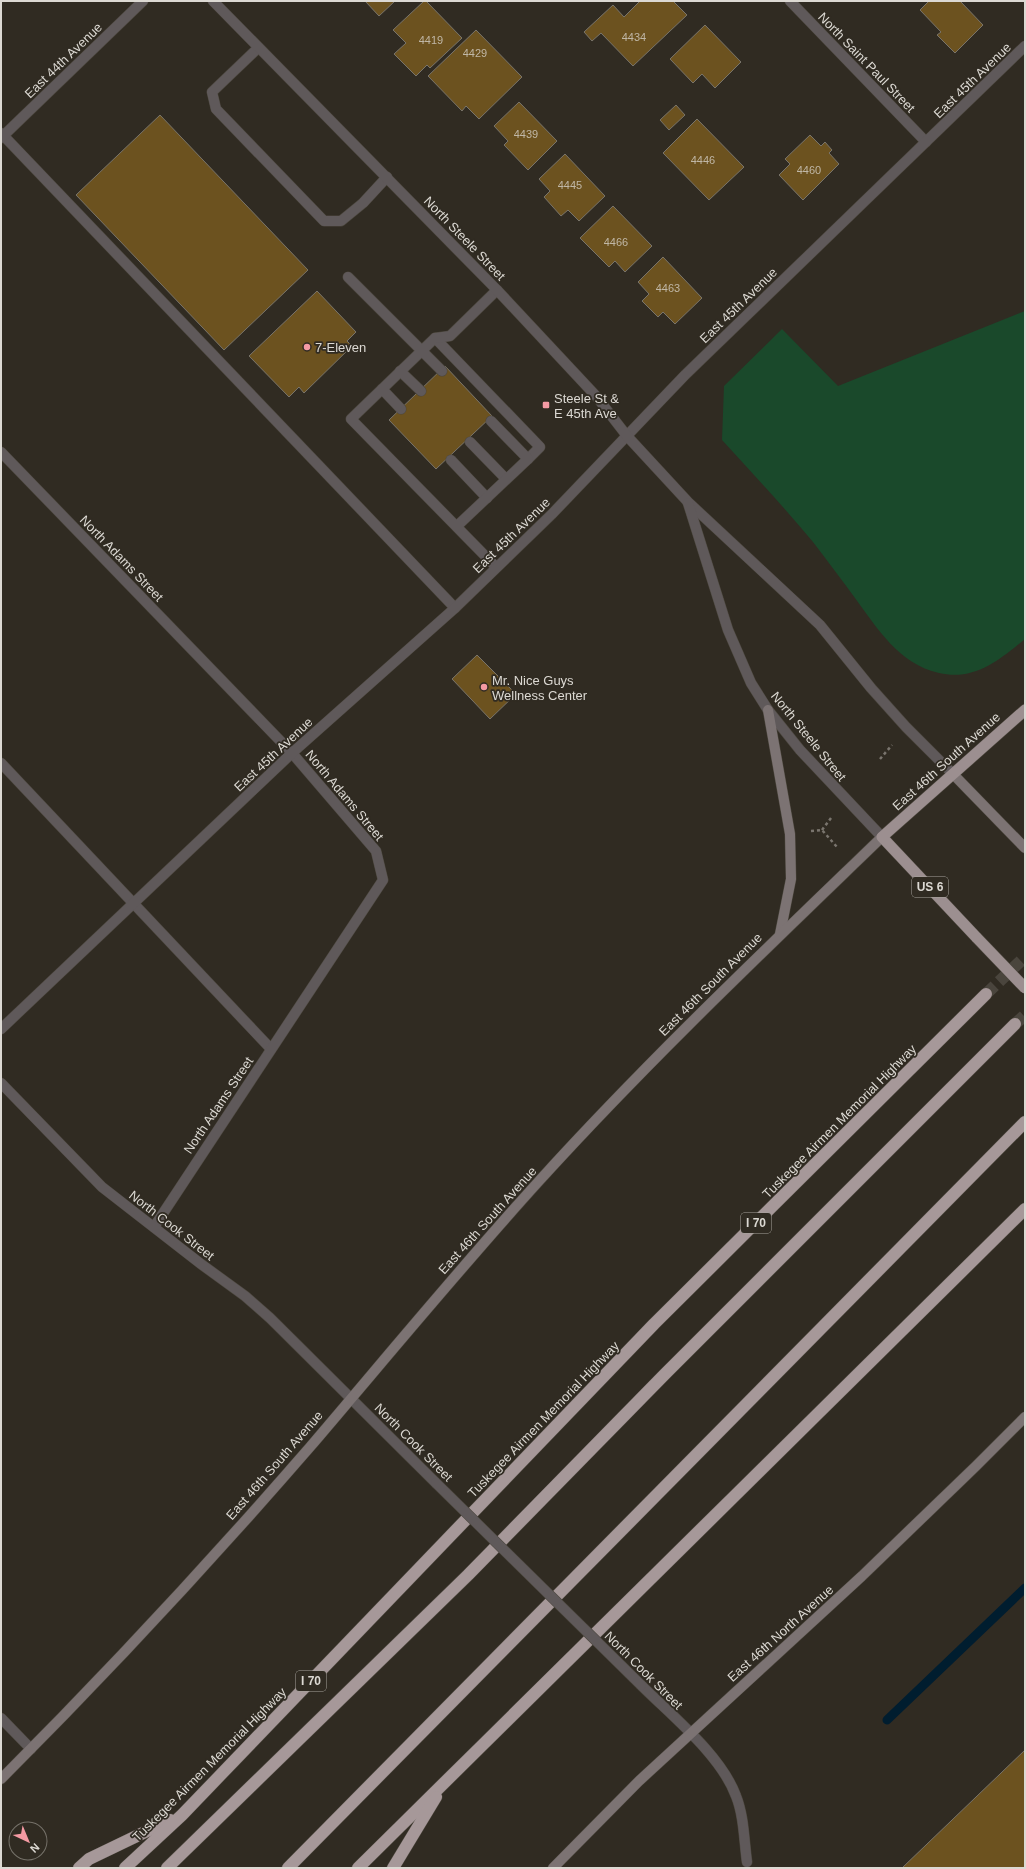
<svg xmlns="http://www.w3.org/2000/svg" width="1026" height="1869" viewBox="0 0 1026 1869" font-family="Arial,sans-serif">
<rect width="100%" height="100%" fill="#302b22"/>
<path fill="#1a492b" d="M1025,311V639C999,660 975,681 939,673C899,664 877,628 855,598C841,579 827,560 813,542C784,507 752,473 722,440L724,386L782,329L838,386Z"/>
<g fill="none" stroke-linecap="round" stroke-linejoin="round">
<polyline stroke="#001d2f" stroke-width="9" points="887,1720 1025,1588"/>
</g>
<g fill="#6c521f" stroke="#79746a">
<polygon points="365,1 395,1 379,16"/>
<polygon points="424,1 426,1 462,38 430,68 427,65 416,76 394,54 406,43 393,30"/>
<polygon points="640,1 673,1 687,15 633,66 601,33 592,41 584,32 613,5 624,17"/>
<polygon points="929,1 960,1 983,25 955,53 937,35 941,32 920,10"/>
<polygon points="705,25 741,62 715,88 702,74 693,83 670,59"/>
<polygon points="476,30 522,77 479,119 466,106 462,111 428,76"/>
<polygon points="519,102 557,141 528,170 504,145 508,141 494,126"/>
<polygon points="676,105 685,115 669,130 660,120"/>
<polygon points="160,115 308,270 224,350 76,195"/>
<polygon points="697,119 744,167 709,200 663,153"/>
<polygon points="810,135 821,146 825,142 832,150 829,153 839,164 803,200 779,175 790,164 785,159"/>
<polygon points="565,154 605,196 579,221 568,210 561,216 544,197 550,191 539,179"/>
<polygon points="613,206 652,246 625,272 615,261 609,267 580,238"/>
<polygon points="663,257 702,298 675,324 663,312 658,317 642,301 649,294 638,282"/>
<polygon points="317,291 356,332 347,341 352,346 304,393 299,387 289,397 249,356"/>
<polygon points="445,366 492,416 436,469 389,420"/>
<polygon points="477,655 516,694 490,719 452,679"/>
<polygon points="1025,1750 1025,1868 902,1868"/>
</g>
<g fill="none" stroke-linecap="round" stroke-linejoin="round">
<g stroke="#4a453d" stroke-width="12" stroke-dasharray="12 6" stroke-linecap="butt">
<polyline points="986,994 1025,957"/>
<polyline points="1015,1024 1025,1015"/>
</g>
<g stroke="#4c473e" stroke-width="11">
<g id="service">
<polyline points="258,48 212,92 216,109 324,221 341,221 363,203 387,177"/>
<polyline points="1,133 455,608"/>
<polyline points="348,277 442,371"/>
<polyline points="435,338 540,447 528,459"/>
<polyline points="400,371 421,391"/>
<polyline points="382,389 401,409"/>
<polyline points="470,442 506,479"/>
<polyline points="451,460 487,498"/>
<polyline points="457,526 528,459 491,421"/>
<polyline points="496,567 351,419 435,338 450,336 497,290"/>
<polyline points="1,763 271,1049"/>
</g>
</g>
<g stroke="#4c473e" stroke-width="11">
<g id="minor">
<polyline points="790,1 926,142"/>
<polyline points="1,138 143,1"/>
<polyline points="1,452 292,753 376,851 383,880 154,1227"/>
<polyline points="1,1029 292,753 455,608 552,514 685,375 1025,46"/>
<polyline points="1,1083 102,1187 201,1264 245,1296 270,1318 436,1483"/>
<path d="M641,1685C672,1716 721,1755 736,1796C744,1816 744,1840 747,1862"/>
<polyline points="1,1718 31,1749"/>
</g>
</g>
<g stroke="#4c473e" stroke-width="11">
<g id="tertiary">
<polyline points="213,1 497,290 596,396 627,436 688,502 820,625 871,688 906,727 953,774"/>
<polyline points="688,503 728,630 751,683 768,710 800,750 882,837"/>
</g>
</g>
<g stroke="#4c473e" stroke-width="11">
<g id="secondary">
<polyline points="768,710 790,834 791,879 780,934"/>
<polyline points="953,774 1025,848"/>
<path d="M1,1779C108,1672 211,1561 310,1447C386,1358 460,1268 539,1181C648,1061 765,950 882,837"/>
<polyline points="553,1868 639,1781 862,1576 976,1466 1025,1417"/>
</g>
</g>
<g stroke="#4c473e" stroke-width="12">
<polyline id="trunk" points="977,938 882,837 1025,710"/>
</g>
<g stroke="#4c473e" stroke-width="13">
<g id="motorway">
<polyline points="79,1868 89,1859 170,1820"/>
<polyline points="125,1868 182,1815 654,1324 986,994"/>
<polyline points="167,1868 468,1575 665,1374 1015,1024"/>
<polyline points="288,1868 1025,1122"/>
<polyline points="358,1868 1025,1209"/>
<polyline points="393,1868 436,1797"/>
</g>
</g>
<g stroke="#7a756e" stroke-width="2.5" stroke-dasharray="3 3" stroke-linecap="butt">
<polyline points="880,759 892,745"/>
<polyline points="822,830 831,818"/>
<polyline points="811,831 822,830 837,847"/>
</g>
<use href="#service" stroke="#5f595a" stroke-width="10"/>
<use href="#minor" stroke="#5f595a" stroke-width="10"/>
<use href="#tertiary" stroke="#5f595a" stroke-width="10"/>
<use href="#secondary" stroke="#7c7373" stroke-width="10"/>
<use href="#trunk" stroke="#9c8f90" stroke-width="11"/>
<use href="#motorway" stroke="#a69899" stroke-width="12"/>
<g stroke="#4c473e" stroke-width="11" stroke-linecap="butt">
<polyline id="minor-bridge" points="436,1483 641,1685"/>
</g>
<g stroke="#4c473e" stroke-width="12" stroke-linecap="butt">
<polyline id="trunk-bridge" points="977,938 1025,988"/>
</g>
<use href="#minor-bridge" stroke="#5f595a" stroke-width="10"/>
<use href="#trunk-bridge" stroke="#9c8f90" stroke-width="11"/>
</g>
<g fill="#f49aa3" stroke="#302b22" stroke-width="1.5">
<circle cx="307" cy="347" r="4"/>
<rect x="542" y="401" width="8" height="8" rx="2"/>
<circle cx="484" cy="687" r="4"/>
</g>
<g text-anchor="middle" stroke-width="3.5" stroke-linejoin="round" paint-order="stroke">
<g font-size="11" fill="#c0b7a6">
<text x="634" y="41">4434</text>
<text x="431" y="44">4419</text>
<text x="475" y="57">4429</text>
<text x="526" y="138">4439</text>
<text x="703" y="164">4446</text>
<text x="809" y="174">4460</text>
<text x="570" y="189">4445</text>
<text x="616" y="246">4466</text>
<text x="668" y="292">4463</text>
</g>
<g fill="#302b22" stroke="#a8a59e" stroke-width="1">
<rect x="912" y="877" width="36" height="20" rx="3"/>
<rect x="741" y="1213" width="30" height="20" rx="3"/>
<rect x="296" y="1671" width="30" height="20" rx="3"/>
</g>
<g font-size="12" font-weight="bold" fill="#dcd9d3">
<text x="930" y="891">US 6</text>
<text x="756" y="1227">I 70</text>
<text x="311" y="1685">I 70</text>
</g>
<g font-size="13" fill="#dcd9d3" stroke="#302b22">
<text transform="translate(63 60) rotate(-44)" y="5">East 44th Avenue</text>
<text transform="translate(867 62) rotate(46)" y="5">North Saint Paul Street</text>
<text transform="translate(972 80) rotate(-44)" y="5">East 45th Avenue</text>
<text transform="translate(465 238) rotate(46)" y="5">North Steele Street</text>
<text transform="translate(738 305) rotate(-44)" y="5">East 45th Avenue</text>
<text transform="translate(511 535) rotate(-44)" y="5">East 45th Avenue</text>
<text transform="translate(122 558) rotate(46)" y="5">North Adams Street</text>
<text transform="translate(809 736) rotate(51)" y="5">North Steele Street</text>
<text transform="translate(273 754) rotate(-43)" y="5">East 45th Avenue</text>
<text transform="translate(946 761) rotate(-42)" y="5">East 46th South Avenue</text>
<text transform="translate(345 795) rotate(50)" y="5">North Adams Street</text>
<text transform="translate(710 984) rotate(-45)" y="5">East 46th South Avenue</text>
<text transform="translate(218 1105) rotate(-56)" y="5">North Adams Street</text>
<text transform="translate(839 1121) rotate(-45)" y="5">Tuskegee Airmen Memorial Highway</text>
<text transform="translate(487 1220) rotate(-48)" y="5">East 46th South Avenue</text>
<text transform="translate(172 1225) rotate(38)" y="5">North Cook Street</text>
<text transform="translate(543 1419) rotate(-46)" y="5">Tuskegee Airmen Memorial Highway</text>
<text transform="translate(414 1442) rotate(45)" y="5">North Cook Street</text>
<text transform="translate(274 1465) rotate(-49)" y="5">East 46th South Avenue</text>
<text transform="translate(780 1633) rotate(-42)" y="5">East 46th North Avenue</text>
<text transform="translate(644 1670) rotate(45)" y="5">North Cook Street</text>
<text transform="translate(209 1764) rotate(-45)" y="5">Tuskegee Airmen Memorial Highway</text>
</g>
<g font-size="13" fill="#dcd9d3" stroke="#302b22" text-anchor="start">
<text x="315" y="352">7-Eleven</text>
<text x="554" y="403">Steele St &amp;<tspan x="554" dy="15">E 45th Ave</tspan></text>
<text x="492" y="685">Mr. Nice Guys<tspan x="492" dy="15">Wellness Center</tspan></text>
</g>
</g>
<rect width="1026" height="1869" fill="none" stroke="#dcd9d3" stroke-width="4"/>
<g transform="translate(28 1841) rotate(136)"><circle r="19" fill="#302b22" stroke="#757169"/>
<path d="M0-3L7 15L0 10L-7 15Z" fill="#f49aa3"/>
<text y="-6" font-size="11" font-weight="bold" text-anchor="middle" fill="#dcd9d3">N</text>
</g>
</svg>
